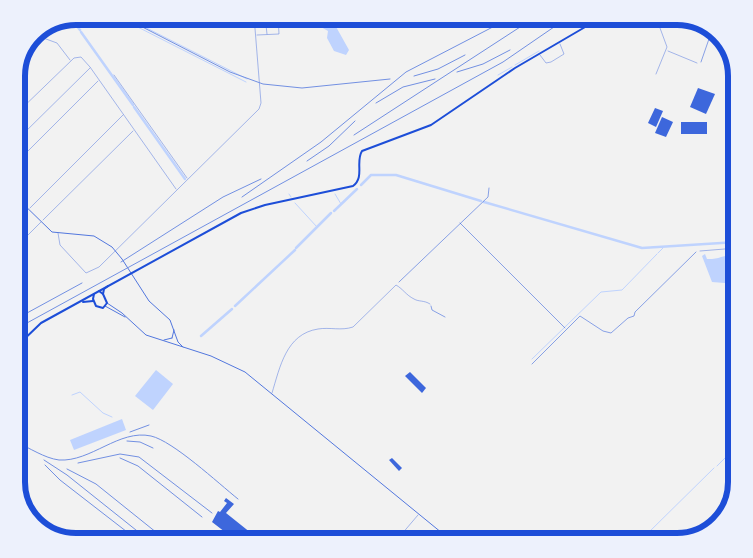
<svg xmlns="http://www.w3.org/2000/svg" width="753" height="558" viewBox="0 0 753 558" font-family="'Public Sans',sans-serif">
<rect width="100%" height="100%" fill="#f2f2f2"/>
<g fill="#bfd3fe">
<polygon points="317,16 330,16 349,50 346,55 334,51 327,38 328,31 321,27 322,24"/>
<path d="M705,254L707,259C717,260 725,254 737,255V284L712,282L702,256Z"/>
<polygon points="156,370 173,384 153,410 135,396"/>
<polygon points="122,419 126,430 74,450 70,440"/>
</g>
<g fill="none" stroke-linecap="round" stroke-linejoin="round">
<g stroke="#bfd3fe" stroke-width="1">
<polyline points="116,16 246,82"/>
<polyline points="123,16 247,79"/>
<polyline points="515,65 539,51"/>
<polyline points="498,75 512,67"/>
<polyline points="289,194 291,197"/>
<polyline points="335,194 341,204"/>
<polyline points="295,203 317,227"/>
<polyline points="658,253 663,248"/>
<polyline points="532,359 601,292 622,290 657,254"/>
<polyline points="72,395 80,392 103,413 112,417"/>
<polyline points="717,466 737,446"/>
<polyline points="646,540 647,534 714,468"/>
</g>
<g stroke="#bfd3fe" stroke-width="2.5">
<polyline points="71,18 80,30"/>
<polyline points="81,32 133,105"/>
<polyline points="134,107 185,179"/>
<polyline points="361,185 371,175 396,175 481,201"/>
<polyline points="484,202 642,248 737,242"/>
<polyline points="334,211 357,189"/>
<polyline points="296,248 331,213"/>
<polyline points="235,306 295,250"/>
<polyline points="201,336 232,309"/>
</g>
</g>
<g fill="#3d67dc">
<polygon points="698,88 715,94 706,114 690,107"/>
<polygon points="655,108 663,111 656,127 648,123"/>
<polygon points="662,117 673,122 666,137 655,133"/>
<rect x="681" y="122" width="26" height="12"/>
<polygon points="410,372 426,388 422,393 405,376"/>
<polygon points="392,458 402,468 399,471 389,460"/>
<polygon points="226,498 234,504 226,513 251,533 244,542 238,542 212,522 218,511 220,512 227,503 224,501"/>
</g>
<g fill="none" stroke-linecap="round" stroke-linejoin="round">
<g stroke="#1d4ed8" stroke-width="0.5">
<polyline points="701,62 710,36 716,33"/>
<polyline points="460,223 565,328"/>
<polyline points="399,282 488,197 489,188"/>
<polyline points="431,306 432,310 445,317"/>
<polyline points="532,364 580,316 603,331 611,333 628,318 634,316 635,312 696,252"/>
</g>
<g stroke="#5277de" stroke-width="0.5">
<polyline points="540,55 546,63 551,62 564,54 560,44"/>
<polyline points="731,132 737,134"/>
</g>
<g stroke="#5277de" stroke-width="0.5">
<polyline points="198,16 218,16"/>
<polyline points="265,16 267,34"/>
<polyline points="652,16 660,28 667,47 656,74"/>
<polyline points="35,35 57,43 70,60"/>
<polyline points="257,35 279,34 278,16"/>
<polyline points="29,46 38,37"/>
<polyline points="668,51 697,63"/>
<polyline points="114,75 187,178"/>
<polyline points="16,114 74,58 81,57 90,67 176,189"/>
<polyline points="731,132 737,119"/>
<polyline points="16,141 90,68"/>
<polyline points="16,163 98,81"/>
<polyline points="30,208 123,115"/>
<polyline points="43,220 133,131"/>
<polyline points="58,233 60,245 86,273 99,267 259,109 261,103 254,16"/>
<polyline points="16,247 41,222"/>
<polyline points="700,251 737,248"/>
<path d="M272,393C280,367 286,334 318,329C330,327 341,331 353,327L396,285C403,289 406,295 414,299C419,302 424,300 430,304"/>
<polyline points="395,542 418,515"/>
</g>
<g stroke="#5277de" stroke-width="1">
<polyline points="16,197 52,232 94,236 112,247 122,259 149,301 170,320 178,342 183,347"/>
<polyline points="107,303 122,313 146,335 211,356 245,372 453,542"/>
<polyline points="105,306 125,317"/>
<polyline points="172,338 174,330"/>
<polyline points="164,340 172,338"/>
</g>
<g stroke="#1d4ed8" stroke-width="2">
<polyline points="94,294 93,299 96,306 103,308 107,303 103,294 99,291"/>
<polyline points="103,294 104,289 108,286"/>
<polyline points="83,302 93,301"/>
<path d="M16,347L41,323L241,213L265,205L353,186C365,177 355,162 362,151L431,125L515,68L604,16"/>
</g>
<g stroke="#7290e2" stroke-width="1">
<polyline points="121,16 230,72 263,84 302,88 390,79"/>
<polyline points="457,72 483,64 510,50"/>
<polyline points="414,76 438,69 465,55"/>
<polyline points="376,103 403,87 435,79"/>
<polyline points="354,135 537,16"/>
<polyline points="307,161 329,146 355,121"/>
<polyline points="242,197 321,142 406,72 514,16"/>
<polyline points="121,262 223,197 261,179"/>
<polyline points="16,319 82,283"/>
<polyline points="16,329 503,62 570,16"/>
<polyline points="130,432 149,425"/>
<polyline points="127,441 140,442 153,448"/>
<path d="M16,442C30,448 44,458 59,460C91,462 119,429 151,436C173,441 218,483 238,499"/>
<polyline points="120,458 138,466 202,517"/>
<polyline points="44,460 67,475 151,542"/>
<polyline points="78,463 120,454 139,457 212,513"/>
<polyline points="45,465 60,480 140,542"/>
<polyline points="67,469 96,484 167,541"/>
</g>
</g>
<path d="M0 0H753V558H0ZM76 25H677A51 51 0 0 1 728 76V482A51 51 0 0 1 677 533H76A51 51 0 0 1 25 482V76A51 51 0 0 1 76 25Z" fill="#edf1fc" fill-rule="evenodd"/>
<path fill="none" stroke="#1d4ed8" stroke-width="6" d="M76 25H677A51 51 0 0 1 728 76V482A51 51 0 0 1 677 533H76A51 51 0 0 1 25 482V76A51 51 0 0 1 76 25Z"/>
</svg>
